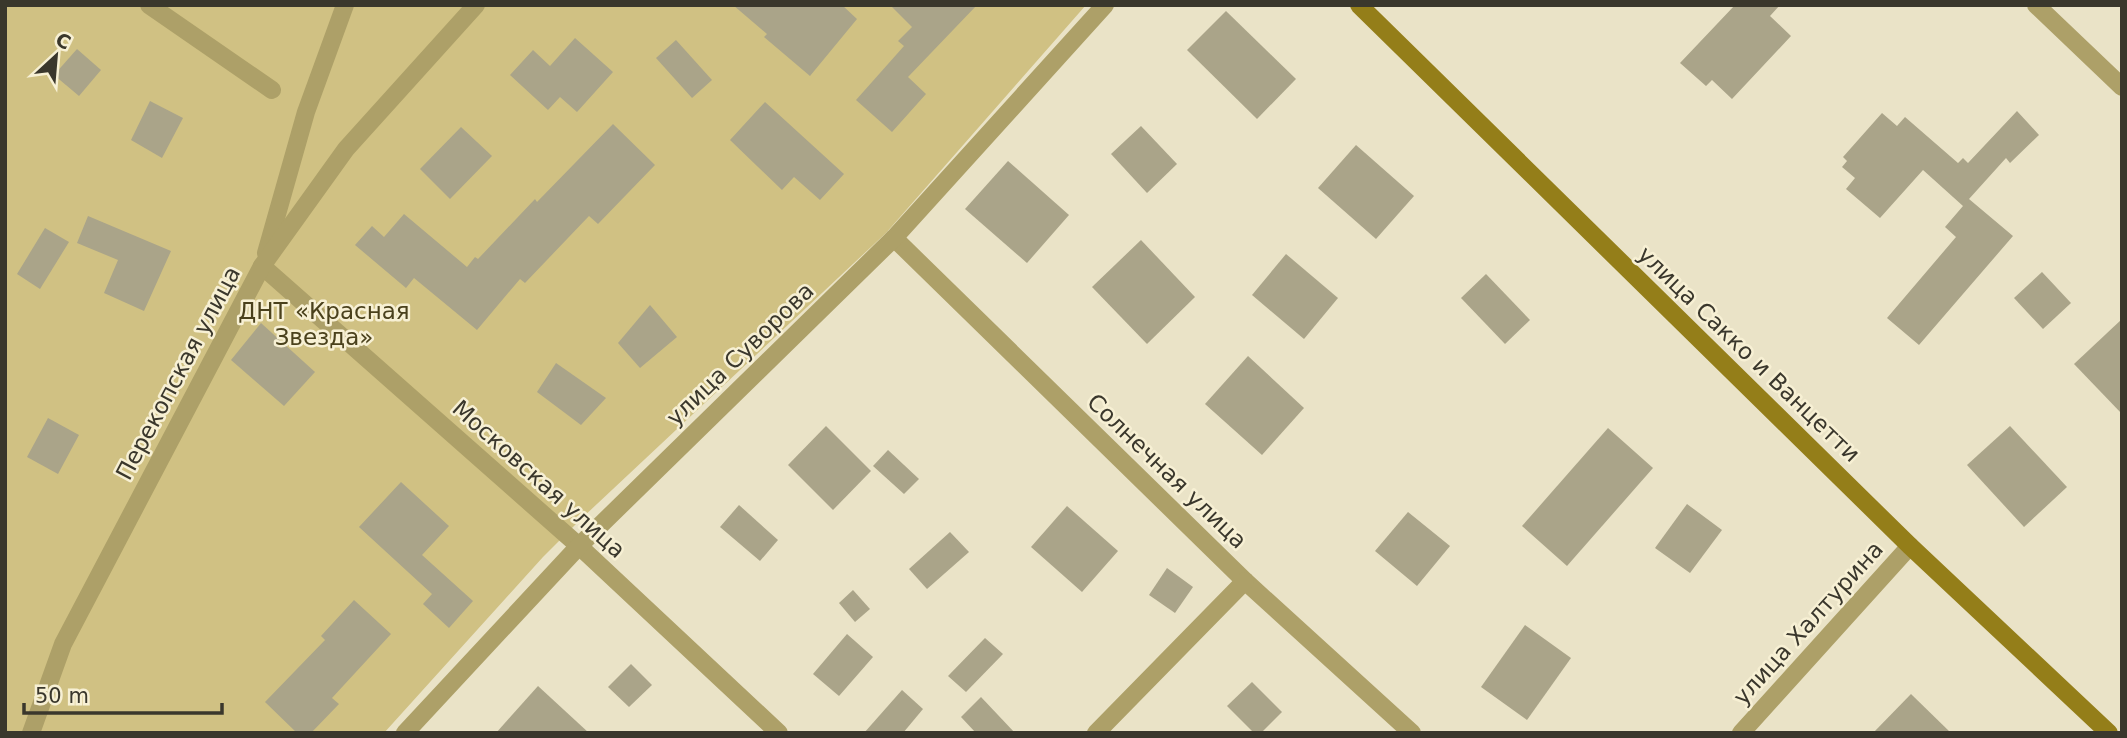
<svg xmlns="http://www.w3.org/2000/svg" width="2127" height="738" viewBox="0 0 2127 738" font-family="'DejaVu Sans',sans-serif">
<rect width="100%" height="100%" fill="#eae3c7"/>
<polygon fill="#d0c183" points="5,5 1086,5 886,233 581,519 543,557 384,733 5,733"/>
<g fill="#aaa489">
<polygon points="733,5 842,5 857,19 810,76 764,37 767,34"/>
<polygon points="890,5 977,5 908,77 926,94 892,132 856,100 904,46 898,41 912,27"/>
<polygon points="1735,5 1780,5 1770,16 1791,36 1732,99 1712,80 1706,86 1680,63"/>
<polygon points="1226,11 1296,79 1257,119 1187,50"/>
<polygon points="575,38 613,72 577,112 560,97 548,110 510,75 533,50 550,66"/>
<polygon points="676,40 712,80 692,98 656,58"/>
<polygon points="77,49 101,70 79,96 54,75"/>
<polygon points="150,101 183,118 162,158 131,140"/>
<polygon points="765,102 844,174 820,200 794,177 782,190 730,140"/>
<polygon points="2017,111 2039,135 2010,163 2006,158 1969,199 2013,236 1919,345 1887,318 1956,237 1945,227 1963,206 1923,170 1880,218 1846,189 1855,178 1842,167 1847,161 1843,157 1882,113 1897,126 1905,117 1958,163 1963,158 1968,163"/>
<polygon points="613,124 655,165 598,224 589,216 525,283 520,279 477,330 414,278 406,288 355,245 372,226 384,237 404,214 467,267 475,257 478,259 535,199 537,202"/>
<polygon points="1141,126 1177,164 1147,193 1111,154"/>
<polygon points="461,127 492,156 450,199 420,169"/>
<polygon points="1356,145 1414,196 1376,239 1318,188"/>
<polygon points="1008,161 1069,215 1027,263 965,209"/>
<polygon points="88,216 171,251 144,311 104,293 118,260 77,243"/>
<polygon points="45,228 69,242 40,289 17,274"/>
<polygon points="1141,240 1195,297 1147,344 1092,287"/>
<polygon points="1286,254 1338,298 1304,339 1252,295"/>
<polygon points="2042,272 2071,303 2043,329 2014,298"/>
<polygon points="1486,274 1530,320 1505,344 1461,298"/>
<polygon points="650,305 677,337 640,368 618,343"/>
<polygon points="2122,319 2122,414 2074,364"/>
<polygon points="261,323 315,372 284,406 231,360"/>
<polygon points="1248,356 1304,408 1262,455 1205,404"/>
<polygon points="556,363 606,398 581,425 537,392"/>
<polygon points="48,418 79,435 58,474 27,457"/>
<polygon points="826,426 871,471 833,510 788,465"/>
<polygon points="2010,426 2067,487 2024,527 1967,465"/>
<polygon points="1608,428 1653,468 1567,566 1522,526"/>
<polygon points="888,450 919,479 904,494 873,466"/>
<polygon points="401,482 449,526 422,555 473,601 449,628 423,604 432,594 359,527"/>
<polygon points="1687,504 1722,530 1690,573 1655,548"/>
<polygon points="739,505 778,540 760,561 720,527"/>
<polygon points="1067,506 1118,551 1082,592 1031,547"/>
<polygon points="1408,512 1450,546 1417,586 1375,551"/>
<polygon points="950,532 969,552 927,589 909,569"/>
<polygon points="1167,568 1193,587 1175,613 1149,595"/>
<polygon points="853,590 870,609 855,622 839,603"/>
<polygon points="354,600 391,634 332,698 339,704 311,733 297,733 265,702 325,640 321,636"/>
<polygon points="1525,625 1571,658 1527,720 1481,687"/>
<polygon points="847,634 873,657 839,696 813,674"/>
<polygon points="985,638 1003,654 966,692 948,676"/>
<polygon points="631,664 652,685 629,707 608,687"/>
<polygon points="1252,682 1282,712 1261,733 1254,733 1227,706"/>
<polygon points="538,686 589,733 496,733"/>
<polygon points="902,690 923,709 903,733 864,733"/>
<polygon points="1911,694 1951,733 1873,733"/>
<polygon points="981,697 1015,733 976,733 961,717"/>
</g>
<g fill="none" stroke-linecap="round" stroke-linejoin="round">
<g stroke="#ada068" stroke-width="18">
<polyline points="149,5 272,90"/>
<polyline points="2036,5 2122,87"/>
<polyline points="894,238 1245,581 1412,733"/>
<polyline points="266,253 306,112 345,5"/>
<polyline points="262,266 579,546 779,733"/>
<polyline points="31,733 63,644 262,266 346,149 476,5"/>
<polyline points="405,733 579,546 894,238 1105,5"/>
<polyline points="1096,733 1245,581"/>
<polyline points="1741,733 1910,546"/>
</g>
<polyline stroke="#947e19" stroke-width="18" points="1359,5 1910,546 2109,733"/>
</g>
<g text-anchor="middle" stroke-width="5" stroke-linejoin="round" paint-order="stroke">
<g font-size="23" fill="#4a411c" stroke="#f7f0d4">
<text x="324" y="319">ДНТ «Красная<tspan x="324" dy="26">Звезда»</tspan></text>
</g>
<g font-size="23" fill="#3a372c" stroke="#f7f0d4">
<text transform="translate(740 354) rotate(-44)" y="8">улица Суворова</text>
<text transform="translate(1749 354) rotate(44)" y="8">улица Сакко и Ванцетти</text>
<text transform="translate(178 373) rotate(-62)" y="8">Перекопская улица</text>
<text transform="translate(1167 471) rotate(44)" y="8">Солнечная улица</text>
<text transform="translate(539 479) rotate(42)" y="8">Московская улица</text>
<text transform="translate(1808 623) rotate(-48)" y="8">улица Халтурина</text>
</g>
</g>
<rect width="2127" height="738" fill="none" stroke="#3a372c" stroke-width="14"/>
<g transform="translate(56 56) rotate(26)" stroke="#f7f0d4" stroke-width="5" paint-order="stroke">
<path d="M0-5L12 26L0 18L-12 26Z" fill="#3a372c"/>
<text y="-10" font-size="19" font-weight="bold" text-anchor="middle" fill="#3a372c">С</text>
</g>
<path d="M24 703v10h198v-10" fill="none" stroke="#3a372c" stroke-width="3.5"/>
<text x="35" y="703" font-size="21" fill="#3a372c" stroke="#f7f0d4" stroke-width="5" paint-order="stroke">50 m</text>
</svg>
